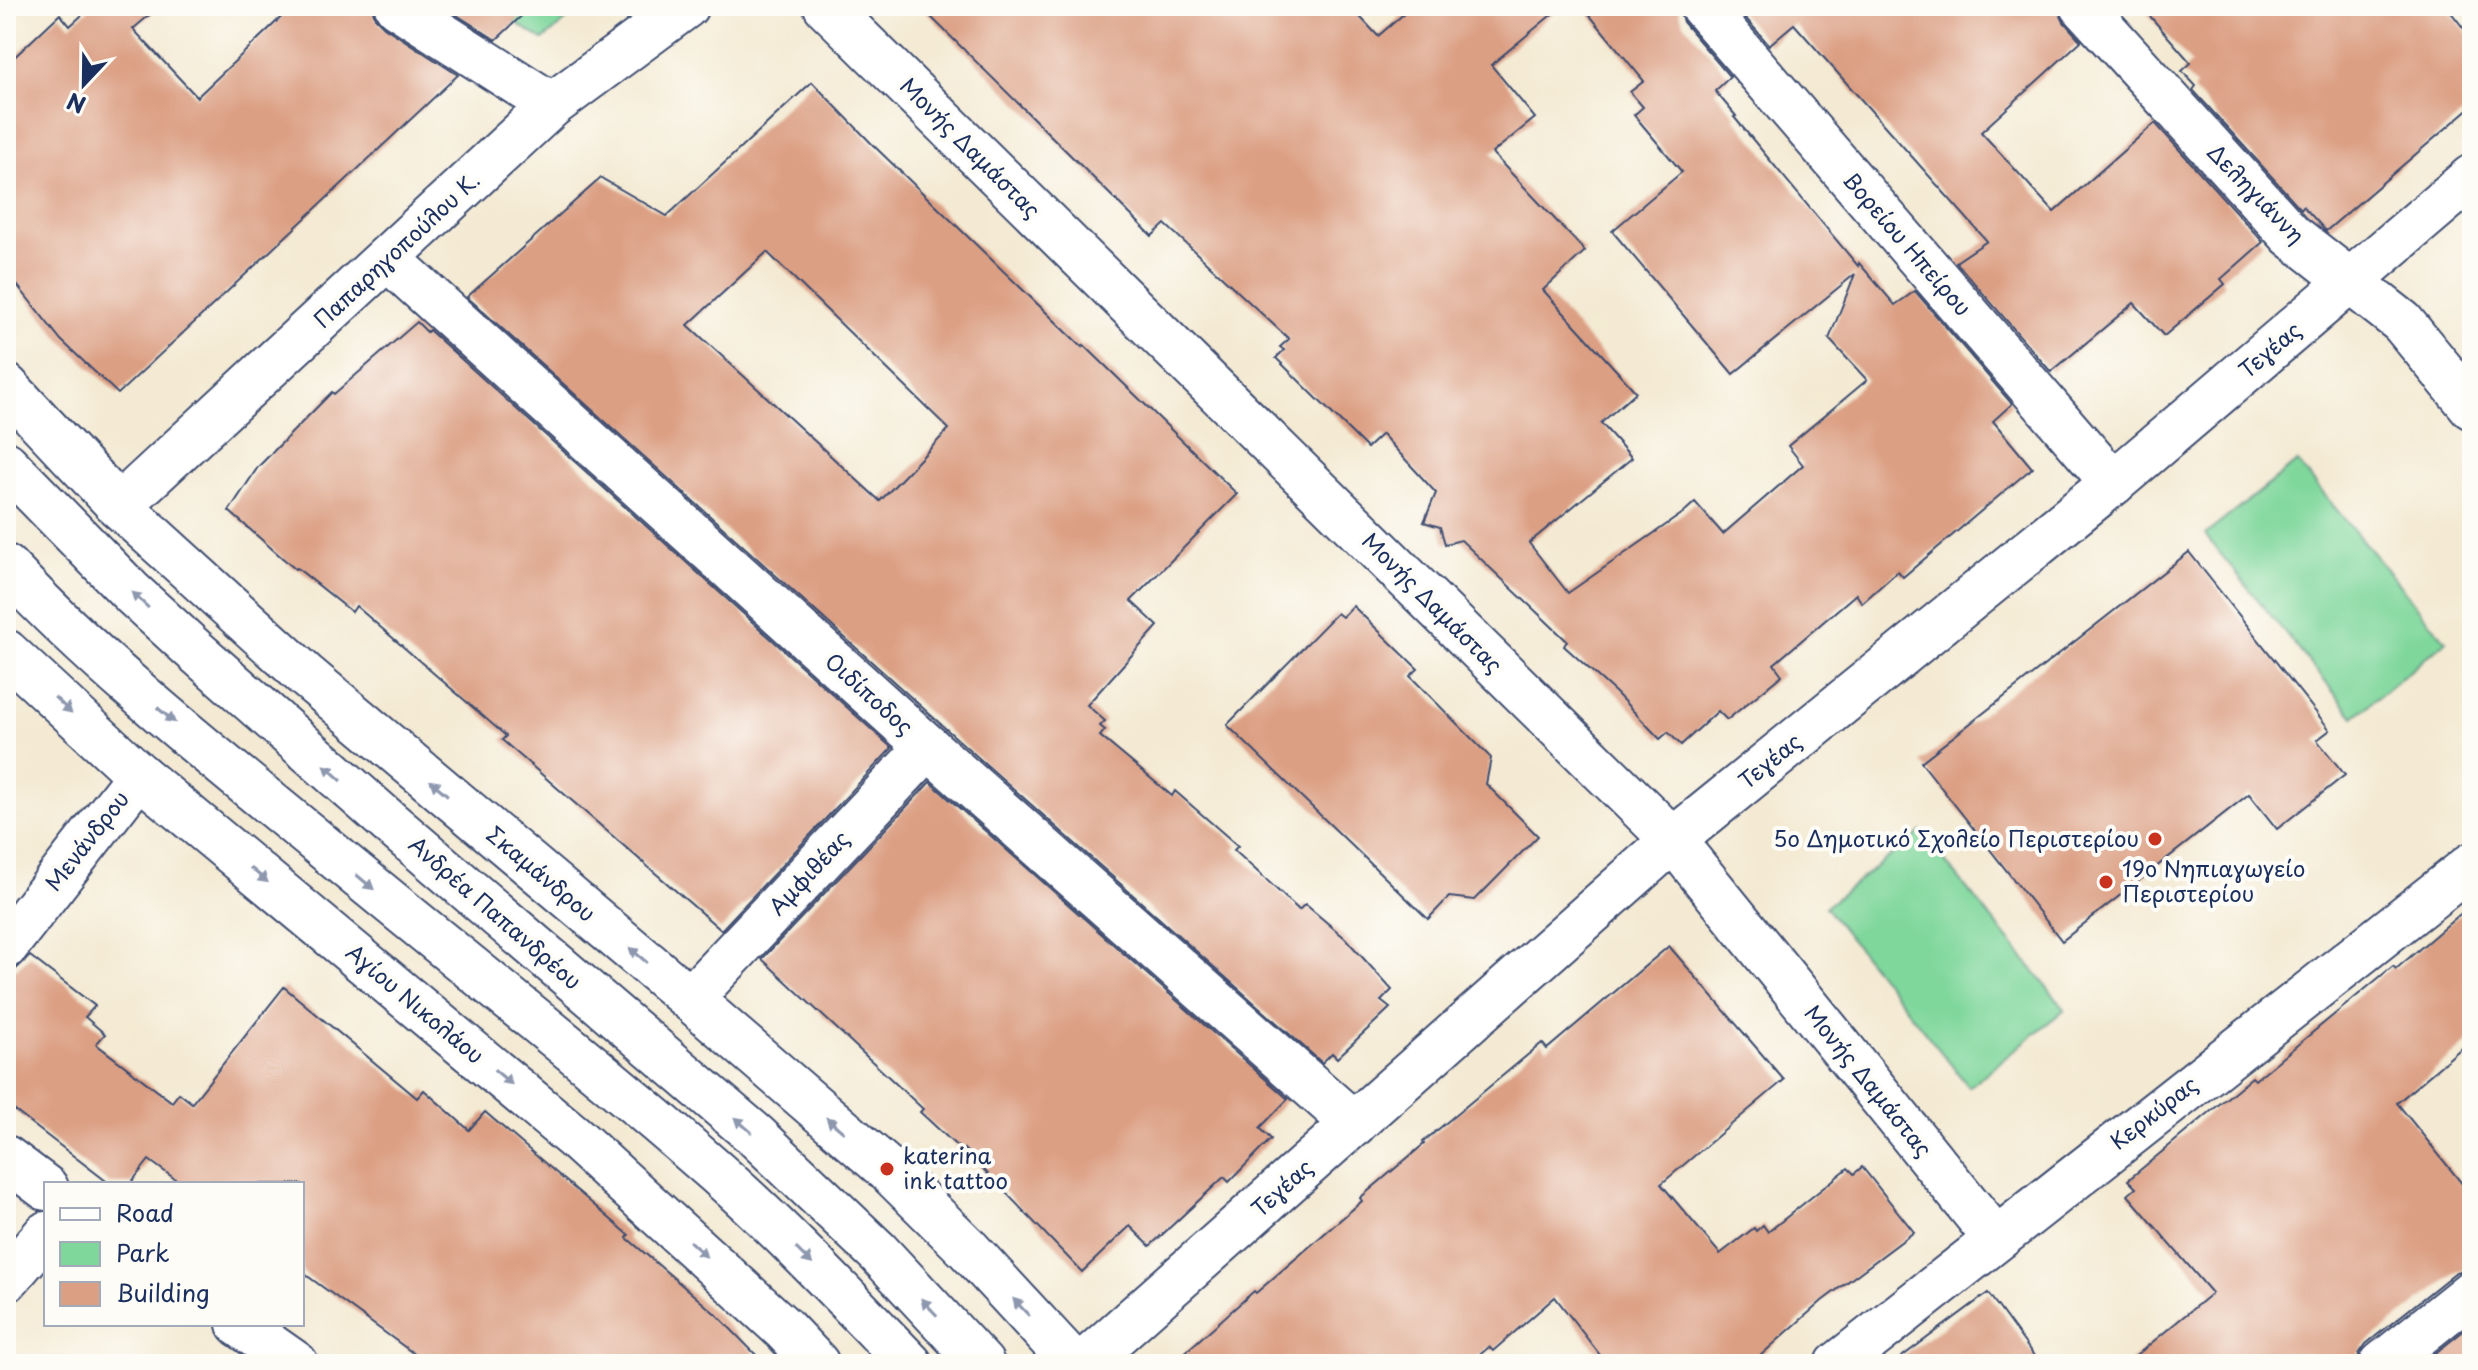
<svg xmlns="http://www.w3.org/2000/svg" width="2478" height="1370" viewBox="0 0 2478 1370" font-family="'Playpen Sans',sans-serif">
<rect width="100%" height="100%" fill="#fdfcf7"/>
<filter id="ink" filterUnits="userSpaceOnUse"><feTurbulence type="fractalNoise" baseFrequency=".0125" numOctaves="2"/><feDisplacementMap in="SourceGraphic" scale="16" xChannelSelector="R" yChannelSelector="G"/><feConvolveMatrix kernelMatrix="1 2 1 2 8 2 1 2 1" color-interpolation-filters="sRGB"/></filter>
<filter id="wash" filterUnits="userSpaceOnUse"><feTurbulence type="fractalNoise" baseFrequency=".006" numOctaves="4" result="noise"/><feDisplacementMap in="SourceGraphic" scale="32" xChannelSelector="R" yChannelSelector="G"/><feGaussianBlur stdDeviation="1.8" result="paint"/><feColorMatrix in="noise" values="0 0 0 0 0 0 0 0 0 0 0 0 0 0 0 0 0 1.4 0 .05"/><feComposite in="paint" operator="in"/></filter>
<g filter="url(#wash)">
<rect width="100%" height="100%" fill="#f4ead3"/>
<g fill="#7fd79b" stroke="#4d837c" stroke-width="2">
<polygon points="489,6 583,6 543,40"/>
<polygon points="2297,462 2446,641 2354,717 2205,535"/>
<polygon points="1921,832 2065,1009 1969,1087 1825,907"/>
</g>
<g id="blocks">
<g fill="#db9f83" fill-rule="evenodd">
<polygon points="92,6 160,6 133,29 197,97 293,6 372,6 375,18 384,27 458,75 118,394 61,340 6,271 6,65 60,14 70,26"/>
<polygon points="443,6 532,6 496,40"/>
<polygon points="920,6 1350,6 1378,36 1413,6 1562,6 1491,65 1535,118 1492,153 1585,251 1543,290 1636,392 1601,423 1632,458 1529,543 1568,593 1683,513 1695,502 1723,534 1803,465 1788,446 1867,380 1829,339 1855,274 1733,374 1612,231 1682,172 1634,115 1643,107 1630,92 1644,81 1582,6 1678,6 1683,22 1730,77 1715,91 1736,116 1734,117 1858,266 1859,263 1895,305 1915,291 2012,404 1993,421 2032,468 1903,577 1898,571 1862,603 1856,594 1774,664 1782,675 1727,720 1718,711 1681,745 1668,732 1660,739 1616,693 1564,646 1567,641 1461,540 1445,544 1440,527 1424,522 1436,493 1382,434 1367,448 1276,358 1284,350 1280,347 1289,339 1165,224 1152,236"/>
<polygon points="1735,6 2059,6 2059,12 2064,22 2081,41 1981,132 2054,212 2155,123 2263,242 2221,279 2225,284 2164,336 2134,303 2051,372 1956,262 1987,241 1794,24 1769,45"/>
<polygon points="2141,6 2446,6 2472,39 2472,106 2326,231 2303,206 2301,209 2193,90 2196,86 2182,71 2191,63"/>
<path d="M812,82L873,145L1082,347L1084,345L1237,494L1131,601L1158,626L1087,705L1105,721L1100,726L1105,730L1100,736L1172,796L1175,791L1238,846L1234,850L1299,910L1305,904L1345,938L1392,990L1381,1001L1390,1008L1337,1058L1332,1053L1322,1063L945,728L467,297L601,178L667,216ZM767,252L949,429L880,501L688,325Z"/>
<polygon points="417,322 427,332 429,330 892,748 721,930 502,740 506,736 356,606 352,612 297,568 295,569 229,511 258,467 332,392 334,394"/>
<polygon points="2189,552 2330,730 2317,740 2345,775 2277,829 2249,794 2062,941 1921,762"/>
<polygon points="1353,606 1418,669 1410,676 1491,758 1486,784 1538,836 1475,900 1449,897 1428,919 1227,725 1337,613 1342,617"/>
<polygon points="930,782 1288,1099 1260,1128 1271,1139 1229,1182 1224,1177 1150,1246 1130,1226 1082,1272 964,1149 962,1151 920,1112 923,1109 762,959"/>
<polygon points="2472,904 2472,1039 2397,1103 2472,1196 2472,1268 2456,1272 2366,1344 2359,1354 2358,1364 2126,1364 2212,1293 2128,1195 2136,1188 2128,1180 2252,1077 2255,1080 2393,966 2396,969"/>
<polygon points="1669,946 1784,1080 1661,1184 1720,1254 1754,1228 1756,1231 1763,1225 1768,1232 1848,1168 1854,1174 1862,1167 1914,1232 1822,1301 1751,1364 1607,1364 1555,1297 1493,1351 1489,1347 1469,1364 1172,1364 1254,1291 1256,1293 1362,1201 1360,1198 1424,1144 1423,1142 1542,1043 1547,1049"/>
<polygon points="30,956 95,1006 85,1017 105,1034 96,1044 172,1102 179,1093 192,1103 284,987 417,1098 424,1090 469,1130 485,1112 629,1235 627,1238 718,1316 765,1364 428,1364 302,1272 302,1184 182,1184 149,1160 130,1184 110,1184 6,1104 6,970 16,969"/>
<polygon points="1988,1293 2040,1364 1892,1364"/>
<polygon points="2472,1324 2472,1364 2422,1364"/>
</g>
</g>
</g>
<g filter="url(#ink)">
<use href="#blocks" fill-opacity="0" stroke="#3c4b70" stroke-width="2"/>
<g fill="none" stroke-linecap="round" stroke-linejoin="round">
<g stroke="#3c4b70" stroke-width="48">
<g id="street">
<polyline points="397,6 552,105"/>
<polyline points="826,6 1673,840 1995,1238"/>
<polyline points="1702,6 2113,483"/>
<polyline points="2083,6 2291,235 2402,322 2472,407"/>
<polyline points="388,259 928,747 1354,1124"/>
<polyline points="6,386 119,506 305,675 690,999 887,1169 967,1248 1074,1364"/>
<polyline points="119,506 552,105 686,6"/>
<polyline points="6,652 139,775 574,1137 784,1329 817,1364"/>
<polyline points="6,946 139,775"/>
<polyline points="690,999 928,747"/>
<polyline points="6,1158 46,1188"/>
<polyline points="6,1280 46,1234"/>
<polyline points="239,1324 296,1364"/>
<polyline points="1083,1364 1673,840 2113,483 2472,177"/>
<polyline points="1838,1364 2472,865"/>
<polyline points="2382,1364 2472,1292"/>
</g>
</g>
<g stroke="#3c4b70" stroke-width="48">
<g id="secondary">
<polyline points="6,464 132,593 192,648 390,823 755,1135 878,1252 982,1364"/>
<path d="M6,567C106,673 222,763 333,855C461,961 592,1063 716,1172C784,1232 847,1299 910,1364"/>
</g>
</g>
<use href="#street" stroke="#fff" stroke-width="44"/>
<use href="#secondary" stroke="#fff" stroke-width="44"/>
</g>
<defs><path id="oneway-solid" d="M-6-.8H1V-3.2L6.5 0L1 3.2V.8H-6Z" transform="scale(2)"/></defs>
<g fill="#8d97ae">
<use href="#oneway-solid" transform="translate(140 600) rotate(-137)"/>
<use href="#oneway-solid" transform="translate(63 705) rotate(43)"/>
<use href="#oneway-solid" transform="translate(166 715) rotate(40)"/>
<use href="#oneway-solid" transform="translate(333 773) rotate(-138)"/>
<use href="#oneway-solid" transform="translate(439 788) rotate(-140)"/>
<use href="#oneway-solid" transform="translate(259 875) rotate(40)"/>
<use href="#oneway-solid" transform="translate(365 882) rotate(40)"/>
<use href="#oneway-solid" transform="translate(638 955) rotate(-140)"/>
<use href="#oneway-solid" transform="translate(503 1077) rotate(40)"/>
<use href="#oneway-solid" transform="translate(743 1125) rotate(-139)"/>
<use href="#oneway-solid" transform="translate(835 1125) rotate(-139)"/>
<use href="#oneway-solid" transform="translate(698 1249) rotate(43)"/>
<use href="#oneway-solid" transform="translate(804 1256) rotate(44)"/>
<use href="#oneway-solid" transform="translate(929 1307) rotate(-133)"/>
<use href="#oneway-solid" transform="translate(1021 1307) rotate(-133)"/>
</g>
</g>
<g fill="#c8321e" stroke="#fdfcf7" stroke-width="3">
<circle cx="2155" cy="839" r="8"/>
<circle cx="2106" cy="882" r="8"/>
<circle cx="887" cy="1169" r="8"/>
</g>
<g text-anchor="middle" stroke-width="8" stroke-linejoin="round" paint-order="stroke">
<g font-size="22" fill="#1b2f5e" stroke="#fdfcf7">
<text transform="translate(970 148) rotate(45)" y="8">Μονής Δαμάστας</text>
<text transform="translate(2256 194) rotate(46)" y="8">Δεληγιάννη</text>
<text transform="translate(1907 244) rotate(49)" y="8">Βορείου Ηπείρου</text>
<text transform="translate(397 250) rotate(-43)" y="8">Παπαρηγοπούλου Κ.</text>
<text transform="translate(2270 350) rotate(-40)" y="8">Τεγέας</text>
<text transform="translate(1432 603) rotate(45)" y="8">Μονής Δαμάστας</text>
<text transform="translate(869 694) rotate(42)" y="8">Οιδίποδος</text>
<text transform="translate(1770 761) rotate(-39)" y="8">Τεγέας</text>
<text transform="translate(87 841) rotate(-52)" y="8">Μενάνδρου</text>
<text transform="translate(809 873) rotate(-47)" y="8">Αμφιθέας</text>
<text transform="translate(541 874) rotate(40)" y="8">Σκαμάνδρου</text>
<text transform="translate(495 913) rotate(41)" y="8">Ανδρέα Παπανδρέου</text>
<text transform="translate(415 1004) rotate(40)" y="8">Αγίου Νικολάου</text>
<text transform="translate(1868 1081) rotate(51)" y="8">Μονής Δαμάστας</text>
<text transform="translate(2154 1113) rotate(-38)" y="8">Κερκύρας</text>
<text transform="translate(1282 1188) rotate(-42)" y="8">Τεγέας</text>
</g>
<g font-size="22" fill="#1b2f5e" stroke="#fdfcf7" text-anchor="start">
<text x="2139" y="847" text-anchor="end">5ο Δημοτικό Σχολείο Περιστερίου</text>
<text x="2122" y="877">19ο Νηπιαγωγείο<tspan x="2122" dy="25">Περιστερίου</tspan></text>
<text x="903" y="1164">katerina<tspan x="903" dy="25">ink tattoo</tspan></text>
</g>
</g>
<rect width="2478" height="1370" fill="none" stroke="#fdfcf7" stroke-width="32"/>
<rect x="44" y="1182" width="260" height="144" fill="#fdfcf7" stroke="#a3aaba" stroke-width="2"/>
<rect x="60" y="1208" width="40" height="12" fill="#ffffff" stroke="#a3aaba" stroke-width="2"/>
<text x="116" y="1222" font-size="24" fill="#1b2f5e">Road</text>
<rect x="60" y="1242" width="40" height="24" fill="#7fd79b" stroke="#a3aaba" stroke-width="2"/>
<text x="116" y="1262" font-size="24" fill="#1b2f5e">Park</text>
<rect x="60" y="1282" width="40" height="24" fill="#db9f83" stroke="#a3aaba" stroke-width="2"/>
<text x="116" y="1302" font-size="24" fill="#1b2f5e">Building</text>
<g transform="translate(84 84) rotate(202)" stroke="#fdfcf7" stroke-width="6" paint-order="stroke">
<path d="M0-6L14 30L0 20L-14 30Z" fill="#1b2f5e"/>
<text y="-12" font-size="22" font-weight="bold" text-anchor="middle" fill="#1b2f5e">N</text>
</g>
</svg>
